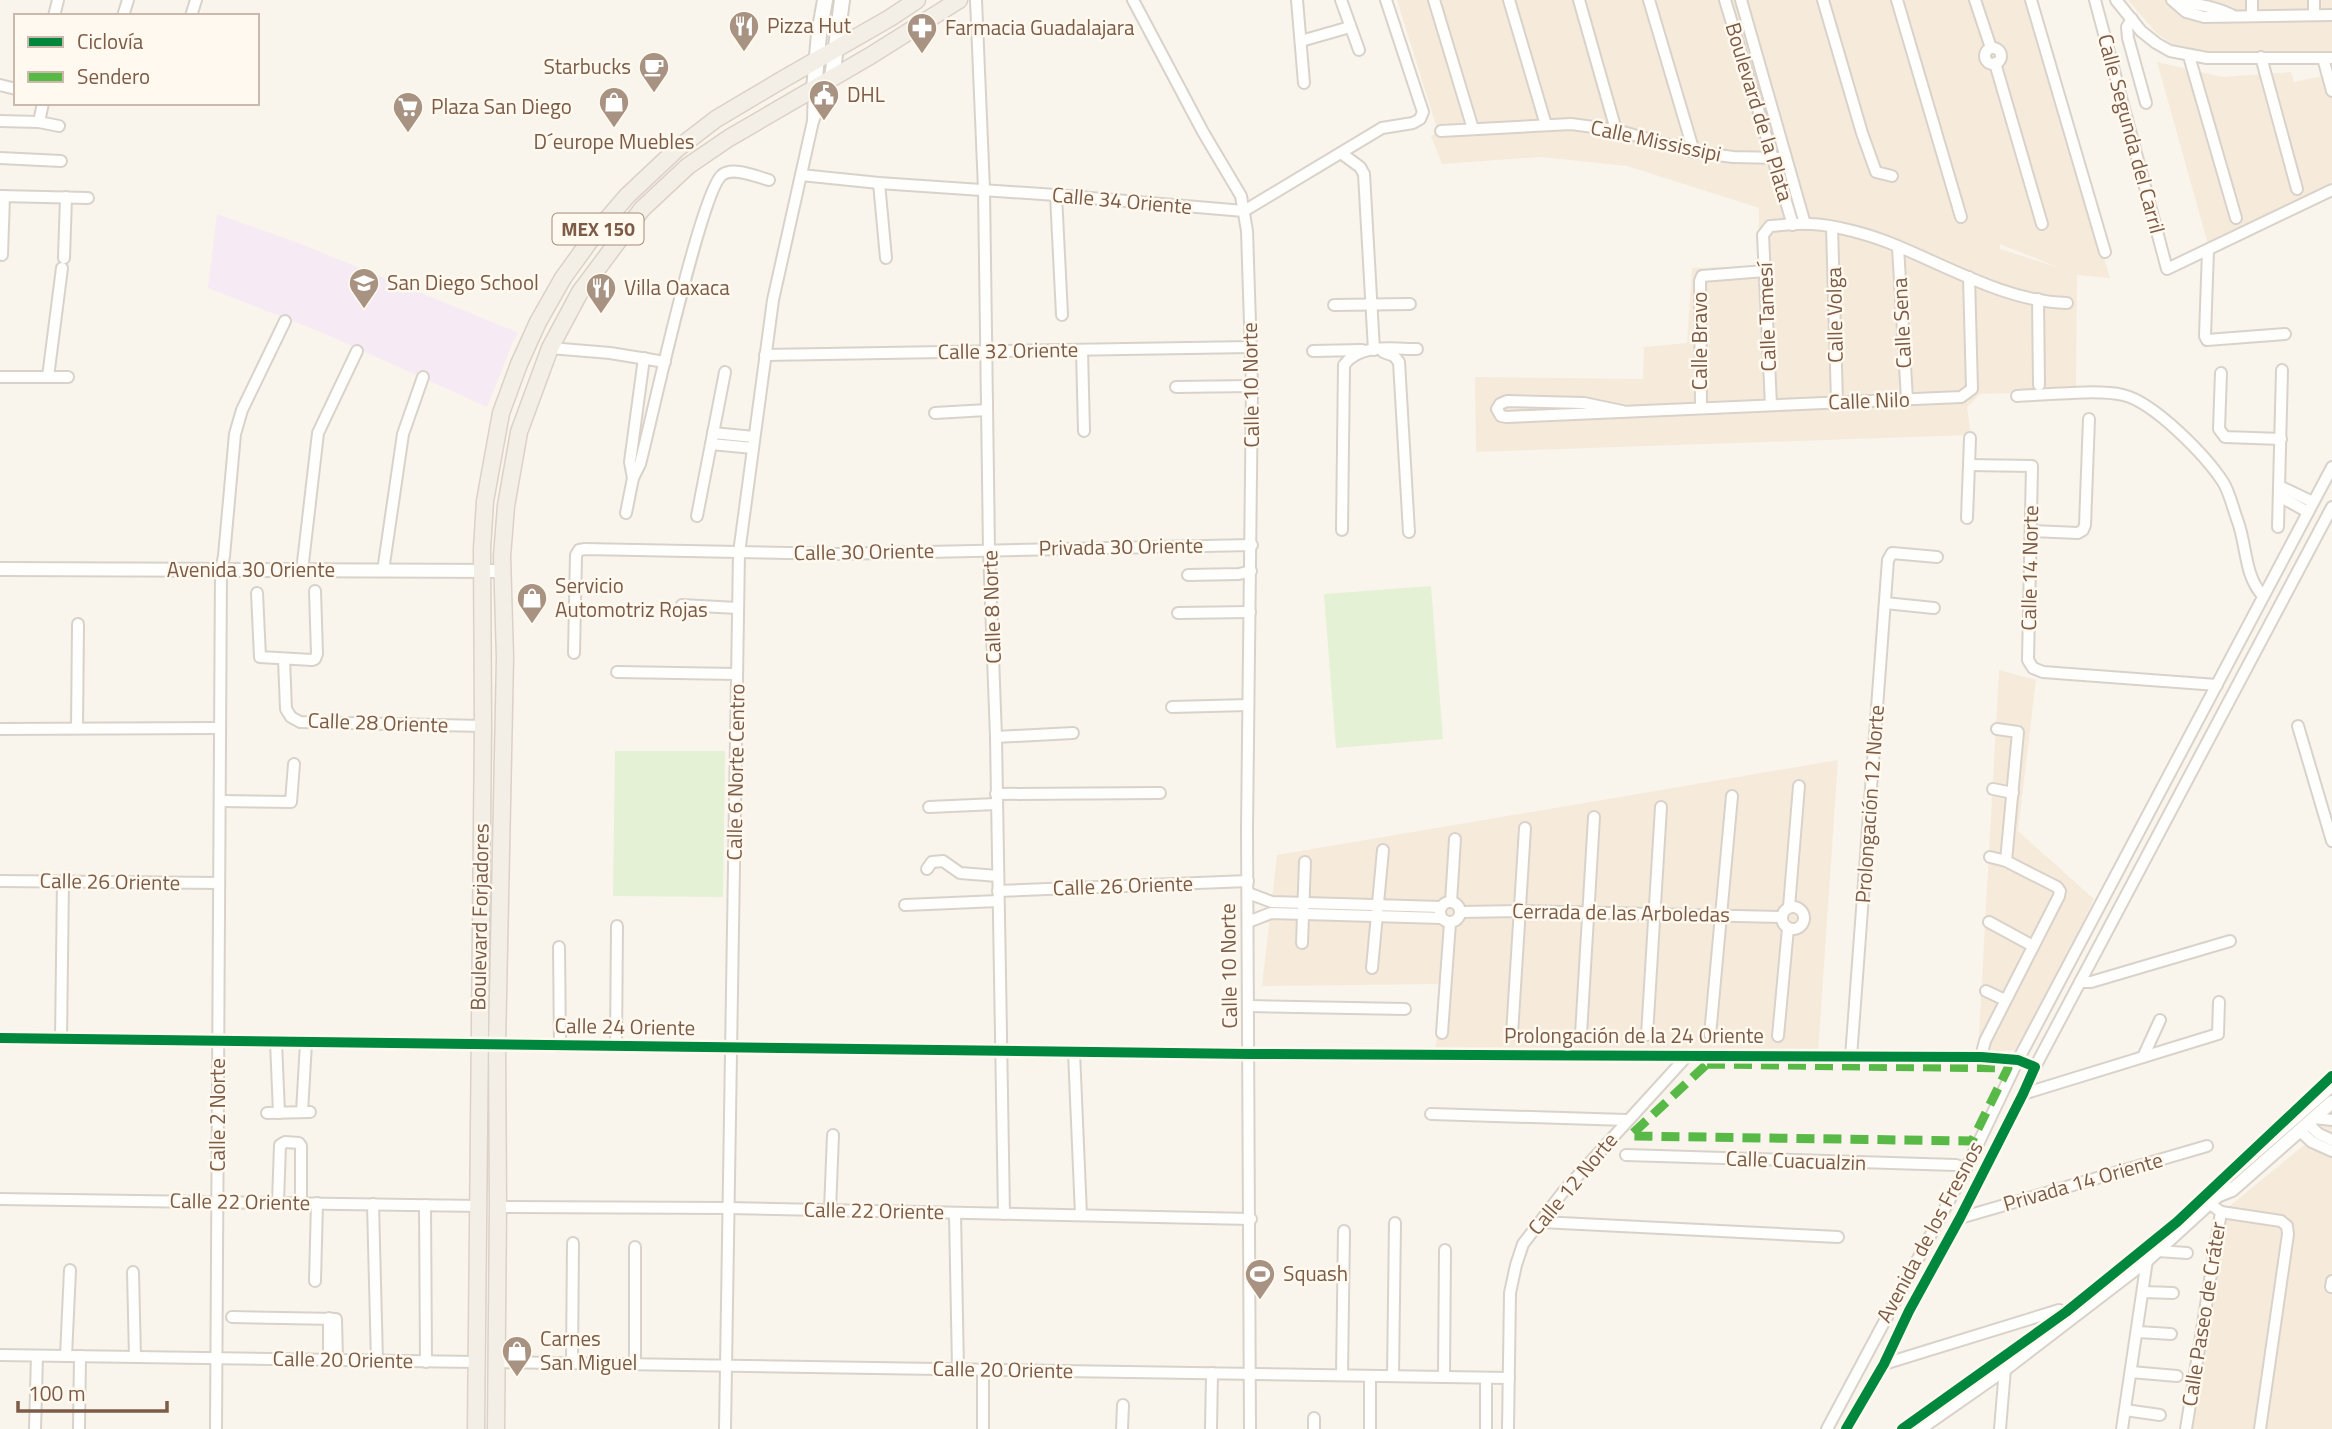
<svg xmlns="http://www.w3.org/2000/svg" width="2332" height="1429" viewBox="0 0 2332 1429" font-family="'Titillium Web',sans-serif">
<rect width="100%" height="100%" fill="#f9f5ec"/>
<g fill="#f6ebdb" fill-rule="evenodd">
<path d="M1397,0H2026L2110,278L2077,275L2076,391L1980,394L1967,407L1971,435L1476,452L1475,377L1643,379L1644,347L1687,343L1692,268L1758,266L1759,208L1627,166L1540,157L1442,164L1431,136L1438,132ZM2000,244L2060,268L2000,249Z"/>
<polygon points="2128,0 2332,0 2332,55 2222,55 2185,52 2157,34"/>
<polygon points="2157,62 2222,77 2291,72 2294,82 2332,74 2332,187 2209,248"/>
<polygon points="1999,670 2036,680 2018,831 2094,899 2022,1050 1978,1052"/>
<polygon points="1838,760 1818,1054 1435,1052 1443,984 1262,986 1277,855"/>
<polygon points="2332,1118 2332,1429 2182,1429 2214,1219 2303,1146"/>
</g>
<polygon fill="#f6ebf4" points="217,214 301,244 519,333 514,339 487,407 321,332 208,288"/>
<g fill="#e4f1d5">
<polygon points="1431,586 1443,739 1336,748 1324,594"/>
<polygon points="615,751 725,751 723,897 613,896"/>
</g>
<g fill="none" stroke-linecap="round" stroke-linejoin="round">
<g stroke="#d9d2ca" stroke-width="14">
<g id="minor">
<polyline points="976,0 984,189 989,550 996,737 1004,1214"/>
<polyline points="1133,0 1203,132 1241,196 1247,231 1252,386 1247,829 1250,1429"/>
<polyline points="1297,0 1304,83"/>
<polyline points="1341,0 1359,50"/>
<polyline points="1434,0 1473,129"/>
<polyline points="1509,0 1546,125"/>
<polyline points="1579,0 1616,130"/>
<polyline points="1649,0 1694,152"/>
<polyline points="1725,0 1793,225"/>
<polyline points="1741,0 1805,224"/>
<polyline points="1823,0 1862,133 1876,172 1892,176"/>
<polyline points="1897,0 1961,217"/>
<polyline points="1975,0 1991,48"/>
<polyline points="2031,0 2105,252"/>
<polyline points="2095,0 2167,269 2332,190"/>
<polyline points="2116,0 2141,31 2156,43 2170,51 2207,58 2332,58"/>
<polyline points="2172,0 2186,12 2204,17 2332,15"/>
<path d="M2176,3C2195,3 2215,7 2232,15"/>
<polyline points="2314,15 2314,0"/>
<polyline points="54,16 58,0"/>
<polyline points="123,16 128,0"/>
<polyline points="191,16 196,0"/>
<polyline points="2252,16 2252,0"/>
<polyline points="2132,19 2127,27 2128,38 2146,103"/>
<polyline points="1301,41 1350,27"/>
<circle cx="1993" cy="56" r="8"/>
<polyline points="2189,56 2236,218"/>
<polyline points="2261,57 2297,189"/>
<polyline points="2323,58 2332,91"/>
<polyline points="1995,63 2042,224"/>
<polyline points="0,85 16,89"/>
<polyline points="0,121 39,122 59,126"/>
<polyline points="813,121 814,89"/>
<polyline points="39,122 43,103"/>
<polyline points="1441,131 1571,124 1616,130 1694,152 1733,157 1786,158"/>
<polyline points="1341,153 1360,167 1364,174 1374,350"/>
<polyline points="0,158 61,161"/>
<polyline points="801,175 879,183 1056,195 1244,211 1382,128 1413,123 1420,119 1423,112 1386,0"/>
<polyline points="879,183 886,258"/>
<polyline points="1056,195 1062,315"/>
<polyline points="0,196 88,198"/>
<polyline points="1832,227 1837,402"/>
<polyline points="1898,247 1907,399"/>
<polyline points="2208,250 2205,336 2207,340 2285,334"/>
<polyline points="2,255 4,196"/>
<polyline points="64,258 66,197"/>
<polyline points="2038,299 2039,385"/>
<polyline points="1334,305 1410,304"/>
<polyline points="550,348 610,353 665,362"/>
<polyline points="1082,350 1084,431"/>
<polyline points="1313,351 1362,350"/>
<polyline points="1383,352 1394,356 1399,362 1409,532"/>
<polyline points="765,355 1251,347"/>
<polyline points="2221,373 2219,429 2225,437 2281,439"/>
<polyline points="0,377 68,377"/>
<polyline points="48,377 62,268"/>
<polyline points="1176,387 1252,386"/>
<path d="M2017,396C2045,395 2097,389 2123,395C2154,402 2206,456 2223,482C2230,493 2233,509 2238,522C2247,547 2244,575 2263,596"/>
<path d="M1771,405L1763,235L1770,226C1784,225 1798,223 1812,224C1835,225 1870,235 1890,243C1945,265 2007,302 2067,303"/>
<polyline points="1701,408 1700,281 1702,276 1765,271"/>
<polyline points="1622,411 1584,403 1507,401 1500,404 1497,409 1501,416 1506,417 1961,397 1972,389 1969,277"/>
<polyline points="935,413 987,410"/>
<polyline points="713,433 754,437"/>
<polyline points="711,444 753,448"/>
<polyline points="1969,465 2032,466 2028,660 2033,668 2043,672 2217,685"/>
<polyline points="633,478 630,462 644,358"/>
<polyline points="2279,486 2313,502"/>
<polyline points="2279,496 2308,512"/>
<path d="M626,513L633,478L640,464C651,422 701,191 722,175C733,166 757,177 769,180"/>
<polyline points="697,516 725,372"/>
<polyline points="1967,518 1970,438"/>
<polyline points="2278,527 2282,370"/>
<path d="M1342,530L1344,365C1360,343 1393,349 1417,349"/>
<polyline points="2032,531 2078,533 2083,530 2085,525 2089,419"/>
<polyline points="302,571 318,433 357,351"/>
<polyline points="383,571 403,434 423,377"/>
<polyline points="1188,575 1239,574 1251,571"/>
<polyline points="257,593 260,657 312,660 315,659 317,654 315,591"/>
<polyline points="1885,603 1934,608"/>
<polyline points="682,605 737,608"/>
<polyline points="1178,613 1250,612"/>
<polyline points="574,653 576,555 579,550 585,549 837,554 1252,545"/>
<polyline points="284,659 286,709 291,717 300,722 483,726"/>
<polyline points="617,672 737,674"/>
<polyline points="1172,707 1248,705"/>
<polyline points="2298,726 2332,841"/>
<polyline points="77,728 78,624"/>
<polyline points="0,729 220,728"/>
<polyline points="1997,729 2018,732 2006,861"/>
<polyline points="996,737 1073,733"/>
<polyline points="1993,789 2013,793"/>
<polyline points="996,794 1160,793"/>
<polyline points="220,801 291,802 294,764"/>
<polyline points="929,807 996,804"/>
<polyline points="927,869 932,862 943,861 960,873 998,876"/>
<polyline points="0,881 219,883"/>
<polyline points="998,891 1248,881"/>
<polyline points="1248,893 1272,902 1441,907"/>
<circle cx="1450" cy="912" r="10"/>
<polyline points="1451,902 1455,839"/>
<polyline points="905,905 998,901"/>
<polyline points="1789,907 1799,786"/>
<circle cx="1793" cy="918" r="11"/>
<polyline points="1461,912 1520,911 1782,917"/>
<polyline points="1248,922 1271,913 1441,918"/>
<polyline points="1989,922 2033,946"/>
<polyline points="1302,943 1305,862"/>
<polyline points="559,947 560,1046"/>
<polyline points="1372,968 1383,850"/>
<polyline points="2080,982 2091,982 2230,941"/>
<polyline points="1986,991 2005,1000"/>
<polyline points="1249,1006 1405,1009"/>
<polyline points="1442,1033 1450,923"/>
<polyline points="1512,1034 1525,828"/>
<polyline points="1581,1034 1594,817"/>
<polyline points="1647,1035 1661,807"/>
<polyline points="1710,1035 1732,796"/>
<polyline points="1778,1036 1788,928"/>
<polyline points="0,1038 1249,1054 1981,1057 2018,1060 2035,1067 2023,1094 1960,1218 1909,1311 1884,1364 1846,1429"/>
<polyline points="61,1039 63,881"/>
<polyline points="276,1042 279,1113"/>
<polyline points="616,1046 617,926"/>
<polyline points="1074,1052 1081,1215"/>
<polyline points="1851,1057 1888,560 1892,553 1937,557"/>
<polyline points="1981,1057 1985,1041 2059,896 2060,891 2057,887 2006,861 1990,857"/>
<polyline points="2143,1057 2160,1020"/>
<polyline points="2035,1067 2332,507"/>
<polyline points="2023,1094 2218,1034 2219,1002"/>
<polyline points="302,1112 306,1043"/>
<polyline points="267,1113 310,1112"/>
<polyline points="1431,1114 1626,1120"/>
<polyline points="2314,1118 2332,1120"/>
<polyline points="2308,1124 2319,1134 2332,1140"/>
<polyline points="2300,1131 2312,1142 2332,1151"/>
<polyline points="1626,1155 1956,1165 1966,1169"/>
<polyline points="0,1199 480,1206"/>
<polyline points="278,1202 280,1145 285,1142 299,1143 301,1146 301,1203"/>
<polyline points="373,1204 377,1361"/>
<polyline points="425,1205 426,1362"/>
<polyline points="498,1207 728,1208 1251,1219"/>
<polyline points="830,1210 833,1135"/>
<polyline points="2221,1212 2281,1221 2287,1226 2288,1234 2260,1429"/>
<polyline points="955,1213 958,1369"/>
<polyline points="1960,1218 2207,1146"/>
<polyline points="1541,1222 1838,1237"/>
<polyline points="635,1247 635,1364"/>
<polyline points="2158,1251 2187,1253"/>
<polyline points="133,1272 135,1357"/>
<polyline points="315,1281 317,1203"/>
<polyline points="2331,1287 2332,1281"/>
<polyline points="2143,1292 2173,1293"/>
<polyline points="232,1317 336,1319 337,1360"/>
<polyline points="329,1318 329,1360"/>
<polyline points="2138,1332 2171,1334"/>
<polyline points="0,1355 476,1362"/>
<polyline points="66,1356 70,1270"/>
<polyline points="496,1362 1509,1378"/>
<polyline points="572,1363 573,1243"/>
<polyline points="1884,1364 2059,1310 2066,1312 2072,1317"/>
<polyline points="2131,1372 2177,1376"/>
<polyline points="1342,1375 1344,1231"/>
<polyline points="1393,1376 1395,1223"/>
<polyline points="1444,1377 1445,1250"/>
<polyline points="1486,1378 1486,1429"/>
<polyline points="2125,1410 2160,1415"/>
<polyline points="1314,1418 1314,1429"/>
<polyline points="35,1429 37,1356"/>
<polyline points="79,1429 80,1356"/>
<polyline points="216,1429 221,570 224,556 235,434 242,410 285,321"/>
<polyline points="725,1429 739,553 773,300 813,121 832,78"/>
<polyline points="983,1429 983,1370"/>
<polyline points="1122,1429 1123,1405"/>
<polyline points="1211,1429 1212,1373"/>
<polyline points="1370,1429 1370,1376"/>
<polyline points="1508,1429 1510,1293 1516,1265 1523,1244 1563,1192 1687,1056"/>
<polyline points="1827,1429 1966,1169 2018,1060 2332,467"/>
<polyline points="2000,1429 2005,1369"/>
<polyline points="2122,1429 2147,1260"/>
<polyline points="2186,1429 2221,1212 2209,1203"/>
</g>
</g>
<g stroke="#d9d2ca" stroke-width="16">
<g id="tertiary">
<polyline points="0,569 502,571"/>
<polyline points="2217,1196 2232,1190 2332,1102"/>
<polyline points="1919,1429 2005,1369 2147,1260 2217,1196 2226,1178 2332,1085"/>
</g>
</g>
<g stroke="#d9d1c8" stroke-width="18">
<g id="secondary">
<polyline points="832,78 842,0"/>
<polyline points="814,89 819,34 825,0"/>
</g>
</g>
<g stroke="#dbd1c8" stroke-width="19">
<g id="primary">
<polyline points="476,1429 483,726 482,549 485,501 501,413 519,364 538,322 563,278 597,231 627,196 677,149 716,119 780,81 890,18 917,0"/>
<polyline points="496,1429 498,1207 497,1045 505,658 502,556 506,506 519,432 550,348 580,292 642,209 688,166 729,138 870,56 959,0"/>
</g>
</g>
<use href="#minor" stroke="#fefefc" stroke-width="10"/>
<use href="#tertiary" stroke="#fefefc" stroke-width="12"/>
<use href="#secondary" stroke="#fefefc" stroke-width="14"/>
<use href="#primary" stroke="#f3efe6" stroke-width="16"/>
<polygon stroke="#58b947" stroke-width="9" stroke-dasharray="18 9" stroke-linecap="butt" points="1707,1064 2008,1068 1972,1141 1630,1136"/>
<g stroke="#fff9ef" stroke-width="15">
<g id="cycleway">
<polyline points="0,1038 1249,1054 1981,1057 2018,1060 2035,1067 2023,1094 1960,1218 1909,1311 1884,1364 1846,1429"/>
<polyline points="1902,1429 2066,1312 2177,1222 2332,1076"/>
</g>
</g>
<use href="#cycleway" stroke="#00873e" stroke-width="10"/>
</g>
<defs>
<g id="restaurant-pin" transform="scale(1.575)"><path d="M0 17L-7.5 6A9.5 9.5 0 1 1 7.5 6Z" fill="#a89281" stroke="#fff9ef"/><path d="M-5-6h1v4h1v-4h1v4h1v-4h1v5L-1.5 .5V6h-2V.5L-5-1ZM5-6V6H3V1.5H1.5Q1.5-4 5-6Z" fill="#fff"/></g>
<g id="pharmacy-pin" transform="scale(1.575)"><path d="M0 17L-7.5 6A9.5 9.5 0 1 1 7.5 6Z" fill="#a89281" stroke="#fff9ef"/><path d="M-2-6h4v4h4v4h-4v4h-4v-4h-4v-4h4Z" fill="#fff"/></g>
<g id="cafe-pin" transform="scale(1.575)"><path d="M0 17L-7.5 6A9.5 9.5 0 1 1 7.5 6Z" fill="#a89281" stroke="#fff9ef"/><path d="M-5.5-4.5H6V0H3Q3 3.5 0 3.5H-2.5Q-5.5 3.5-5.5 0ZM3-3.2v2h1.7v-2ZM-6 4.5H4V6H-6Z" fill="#fff"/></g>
<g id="civic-pin" transform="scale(1.575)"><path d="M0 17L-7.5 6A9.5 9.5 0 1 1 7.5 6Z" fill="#a89281" stroke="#fff9ef"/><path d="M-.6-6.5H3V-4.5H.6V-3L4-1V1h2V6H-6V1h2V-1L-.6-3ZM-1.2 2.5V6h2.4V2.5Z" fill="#fff"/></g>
<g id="shop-pin" transform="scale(1.575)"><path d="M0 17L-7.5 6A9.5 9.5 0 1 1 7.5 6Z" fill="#a89281" stroke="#fff9ef"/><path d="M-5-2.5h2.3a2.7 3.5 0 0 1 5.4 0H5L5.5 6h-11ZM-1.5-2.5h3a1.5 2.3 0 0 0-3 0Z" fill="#fff"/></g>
<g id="supermarket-pin" transform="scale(1.575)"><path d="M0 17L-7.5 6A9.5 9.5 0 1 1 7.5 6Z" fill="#a89281" stroke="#fff9ef"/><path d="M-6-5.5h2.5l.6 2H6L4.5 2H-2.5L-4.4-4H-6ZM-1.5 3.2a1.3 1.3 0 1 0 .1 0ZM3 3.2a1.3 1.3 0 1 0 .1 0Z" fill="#fff"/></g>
<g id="school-pin" transform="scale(1.575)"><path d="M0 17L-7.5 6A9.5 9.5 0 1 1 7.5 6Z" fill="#a89281" stroke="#fff9ef"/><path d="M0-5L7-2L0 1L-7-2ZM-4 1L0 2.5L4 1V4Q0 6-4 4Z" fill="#fff"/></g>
<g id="stadium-pin" transform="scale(1.575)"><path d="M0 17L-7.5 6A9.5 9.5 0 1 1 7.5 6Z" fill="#a89281" stroke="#fff9ef"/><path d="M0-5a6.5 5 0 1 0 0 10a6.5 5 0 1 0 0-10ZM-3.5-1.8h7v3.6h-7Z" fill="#fff"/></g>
</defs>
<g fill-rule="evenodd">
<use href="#restaurant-pin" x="744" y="26"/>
<use href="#pharmacy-pin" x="922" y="28"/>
<use href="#cafe-pin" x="654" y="67"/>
<use href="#civic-pin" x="824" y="95"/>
<use href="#shop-pin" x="614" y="102"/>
<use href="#supermarket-pin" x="408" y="107"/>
<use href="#school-pin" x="364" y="283"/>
<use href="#restaurant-pin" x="601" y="288"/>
<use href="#shop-pin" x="532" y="598"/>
<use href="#stadium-pin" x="1260" y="1274"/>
<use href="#shop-pin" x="517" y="1351"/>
</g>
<g text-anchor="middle" stroke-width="5" stroke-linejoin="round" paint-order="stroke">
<rect fill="#fff9ef" stroke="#a38b79" stroke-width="2" x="552.5" y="213.5" width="91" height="31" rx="5"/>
<g font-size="19" font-weight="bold" fill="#7c5c47">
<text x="598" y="236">MEX 150</text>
</g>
<g font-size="21" fill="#7c5c47" stroke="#fff9ef" text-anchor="start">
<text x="767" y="33">Pizza Hut</text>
<text x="945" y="35">Farmacia Guadalajara</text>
<text x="631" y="74" text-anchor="end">Starbucks</text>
<text x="847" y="102">DHL</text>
<text x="431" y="114">Plaza San Diego</text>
<text x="614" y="149" text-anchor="middle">D´europe Muebles</text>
<text x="387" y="290">San Diego School</text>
<text x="624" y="295">Villa Oaxaca</text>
<text x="555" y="593">Servicio<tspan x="555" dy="24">Automotriz Rojas</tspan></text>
<text x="1283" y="1281">Squash</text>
<text x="540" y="1346">Carnes<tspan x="540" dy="24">San Miguel</tspan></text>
</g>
<g font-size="21" fill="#7c5c47" stroke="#fff9ef">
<text transform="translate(1759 112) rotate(73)" y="7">Boulevard de la Plata</text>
<text transform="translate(2131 134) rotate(75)" y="7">Calle Segunda del Carril</text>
<text transform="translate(1656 141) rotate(12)" y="7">Calle Mississipi</text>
<text transform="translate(1122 201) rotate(5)" y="7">Calle 34 Oriente</text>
<text transform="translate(1835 315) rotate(-91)" y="7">Calle Volga</text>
<text transform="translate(1767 317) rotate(-92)" y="7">Calle Tamesí</text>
<text transform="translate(1902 323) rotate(-93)" y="7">Calle Sena</text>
<text transform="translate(1700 341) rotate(-90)" y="7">Calle Bravo</text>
<text transform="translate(1008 351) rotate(-1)" y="7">Calle 32 Oriente</text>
<text transform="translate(1251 385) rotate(-91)" y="7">Calle 10 Norte</text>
<text transform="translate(1869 401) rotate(-2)" y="7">Calle Nilo</text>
<text transform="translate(1121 547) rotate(-1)" y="7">Privada 30 Oriente</text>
<text transform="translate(864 552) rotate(-1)" y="7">Calle 30 Oriente</text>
<text transform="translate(2030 568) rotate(-89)" y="7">Calle 14 Norte</text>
<text x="251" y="577">Avenida 30 Oriente</text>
<text transform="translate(992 607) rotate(-92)" y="7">Calle 8 Norte</text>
<text transform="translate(378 723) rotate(2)" y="7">Calle 28 Oriente</text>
<text transform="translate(736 772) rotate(-89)" y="7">Calle 6 Norte Centro</text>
<text transform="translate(1870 804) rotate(-86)" y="7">Prolongación 12 Norte</text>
<text transform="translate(110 882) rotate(1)" y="7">Calle 26 Oriente</text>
<text transform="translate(1123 886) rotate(-2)" y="7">Calle 26 Oriente</text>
<text transform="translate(1621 913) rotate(1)" y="7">Cerrada de las Arboledas</text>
<text transform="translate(480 917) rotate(-89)" y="7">Boulevard Forjadores</text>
<text transform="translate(1229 966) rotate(-91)" y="7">Calle 10 Norte</text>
<text transform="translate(625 1027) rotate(1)" y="7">Calle 24 Oriente</text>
<text x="1634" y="1043">Prolongación de la 24 Oriente</text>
<text transform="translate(218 1115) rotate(-90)" y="7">Calle 2 Norte</text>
<text transform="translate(1796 1161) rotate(2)" y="7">Calle Cuacualzin</text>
<text transform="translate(2083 1182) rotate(-16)" y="7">Privada 14 Oriente</text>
<text transform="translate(1573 1184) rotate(-50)" y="7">Calle 12 Norte</text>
<text transform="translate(240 1202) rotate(1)" y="7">Calle 22 Oriente</text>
<text transform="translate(874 1211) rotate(1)" y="7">Calle 22 Oriente</text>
<text transform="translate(1930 1232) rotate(-62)" y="7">Avenida de los Fresnos</text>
<text transform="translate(2204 1314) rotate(-81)" y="7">Calle Paseo de Cráter</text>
<text transform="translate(343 1360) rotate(1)" y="7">Calle 20 Oriente</text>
<text transform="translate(1003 1370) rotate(1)" y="7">Calle 20 Oriente</text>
</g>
</g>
<rect x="14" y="14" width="245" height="91" fill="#fff9ef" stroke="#cbbaac" stroke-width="2"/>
<rect x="28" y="37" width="35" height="10" fill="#00873e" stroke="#cbbaac" stroke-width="2"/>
<text x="77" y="49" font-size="21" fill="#7c5c47">Ciclovía</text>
<rect x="28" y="72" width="35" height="10" fill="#58b947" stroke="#cbbaac" stroke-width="2"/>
<text x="77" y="84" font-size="21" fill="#7c5c47">Sendero</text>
<path d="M18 1401v10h149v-10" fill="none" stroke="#7c5c47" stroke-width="3.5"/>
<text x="28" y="1401" font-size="21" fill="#7c5c47" stroke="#fff9ef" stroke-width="5" paint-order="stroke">100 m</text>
</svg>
